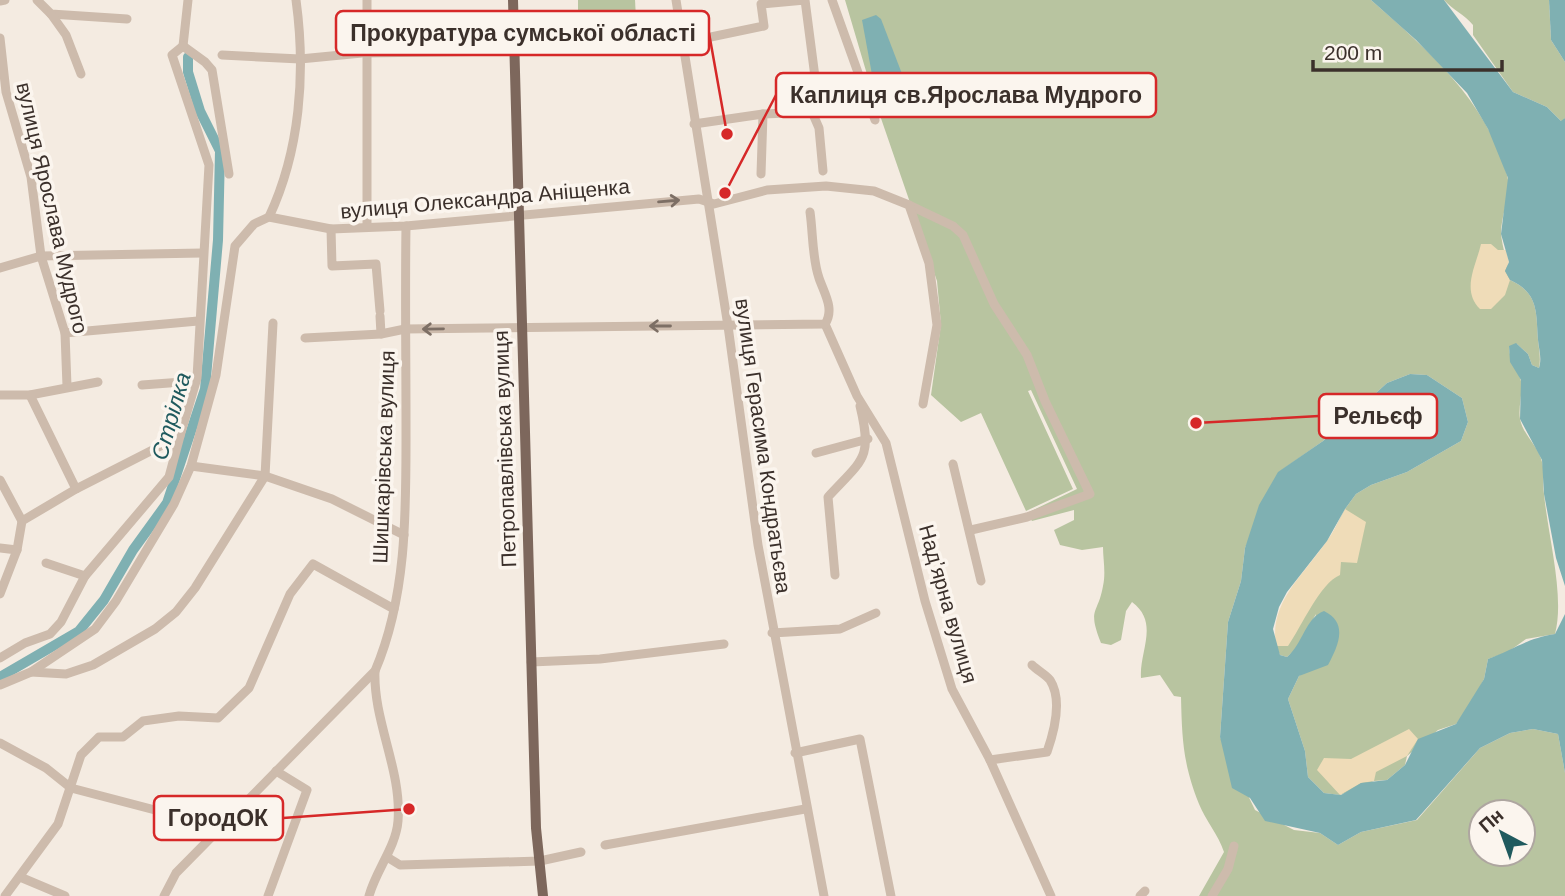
<svg xmlns="http://www.w3.org/2000/svg" width="1565" height="896" viewBox="0 0 1565 896" font-family="Helvetica,sans-serif">
<rect width="100%" height="100%" fill="#f4ebe1"/>
<g fill="#b8c4a0" fill-rule="evenodd">
<polygon points="578,0 635,0 636,18 578,24"/>
<path d="M845,0H1371C1428,50 1486,100 1507,175C1512,192 1501,215 1501,233C1502,249 1509,264 1510,280C1539,293 1536,313 1538,340C1539,350 1541,358 1539,368L1532,365L1528,354L1517,344L1509,347C1510,364 1518,368 1521,381C1523,393 1518,407 1520,419C1523,435 1539,447 1542,462C1545,472 1542,484 1544,494C1548,536 1565,597 1555,634L1526,639L1508,652L1488,659L1484,679L1469,708L1456,724L1438,730L1407,756L1405,765L1387,780L1374,781L1340,795L1324,793L1308,777L1305,751L1288,699L1299,676L1305,672L1316,614L1295,650L1287,657L1280,655L1276,646L1345,509L1356,494L1371,485L1407,472L1461,441L1468,422L1462,398L1427,375L1410,374L1387,383L1323,441L1279,472L1245,548L1241,581L1228,622L1220,737L1255,810L1294,830L1320,833L1338,845L1361,832L1417,820L1480,748L1510,733L1533,729L1558,734L1565,773V896H1199L1224,852C1218,834 1206,821 1199,804C1183,764 1182,739 1181,697L1174,696L1160,675L1141,678C1139,651 1160,623 1132,602L1126,611L1121,640L1111,645L1101,643C1087,608 1098,615 1103,586C1106,573 1103,559 1103,547L1082,550L1060,545L1054,530L1074,520V510L1032,521L1027,513L1077,489L1031,390L1028,391L1073,489L1026,511L981,413L961,422L931,395L941,324L937,281L874,98ZM1481,812H1523V854H1481Z"/>
<path d="M1444,0H1549L1551,40L1565,62V118L1562,122L1547,107L1513,92L1473,35V25C1465,15 1453,10 1444,0Z"/>
</g>
<g fill="#efdcb8">
<path d="M1481,244H1491L1498,250H1506L1509,262L1505,271L1510,280L1505,295L1491,309H1480C1461,290 1476,266 1481,244Z"/>
<path d="M1345,509L1366,522L1357,563L1341,562L1340,575C1320,583 1302,626 1288,646H1276C1269,602 1303,576 1326,542C1334,532 1339,520 1345,509Z"/>
<polygon points="1409,729 1418,739 1407,756 1376,772 1374,781 1361,783 1340,795 1317,770 1324,758 1351,759"/>
</g>
<g fill="#7fb0b2">
<path d="M1371,0H1444L1513,92L1547,107L1561,121L1565,118V586L1556,558L1544,494L1542,460L1520,419L1521,380L1510,362L1509,346L1516,343L1528,354L1532,365L1539,368C1542,358 1539,350 1538,340C1536,313 1539,293 1510,280L1505,271L1509,262L1501,234L1508,178L1488,129L1467,93L1416,40Z"/>
<polygon points="1549,0 1565,0 1565,62 1551,40"/>
<polygon points="876,15 881,19 912,100 910,107 900,113 886,110 875,91 862,20"/>
<path d="M1410,374L1427,375L1462,398L1468,422L1461,441L1407,472L1371,485L1356,494L1345,509L1327,541L1287,592L1279,607L1273,629L1280,655L1287,657C1303,644 1305,618 1324,611C1349,623 1338,646 1328,665L1299,676L1288,699L1305,751L1308,777L1324,793L1341,795L1361,783L1387,780L1405,765L1418,739L1456,724L1484,679L1488,659C1515,649 1525,639 1555,634L1565,614V773L1558,734L1533,729L1510,733L1480,748L1416,820L1361,832L1338,845L1320,833L1265,821L1250,798L1232,788L1220,737L1228,622L1241,581L1245,548L1259,505L1278,472L1323,441L1387,383Z"/>
</g>
<g fill="none" stroke-linecap="round" stroke-linejoin="round">
<polyline stroke="#7fb0b2" stroke-width="10" points="0,677 79,631 104,600 133,550 167,503 205,389 218,240 220,151 200,111 188,72 188,57"/>
<g stroke="#cdbbac" stroke-width="9">
<polyline points="37,0 51,14 127,19"/>
<polyline points="367,0 367,227"/>
<polyline points="676,0 728,326 758,545 824,896"/>
<polyline points="832,0 875,120"/>
<polyline points="0,1 5,0"/>
<polyline points="51,14 66,35 81,74"/>
<polyline points="0,38 6,92 31,177 41,256 65,333 67,386"/>
<polyline points="183,46 205,62 212,70 229,174"/>
<polyline points="183,46 188,0"/>
<polyline points="222,55 300,59 362,53 514,51 682,43 764,26 761,4 805,0 815,77 812,112 819,128 823,171"/>
<polyline points="694,124 763,114 812,112"/>
<polyline points="761,174 763,114"/>
<polyline points="909,205 953,226 963,235 994,304 1027,355 1045,401 1090,494 1027,517 971,530"/>
<path d="M269,217C300,151 306,73 296,0"/>
<polyline points="331,229 332,266 376,264 380,311"/>
<polyline points="0,268 41,256 202,253"/>
<polyline points="380,316 381,334"/>
<polyline points="825,324 857,396 886,443 925,601 952,689 990,760 1051,896"/>
<polyline points="65,333 198,321"/>
<path d="M305,338L381,334L405,329L825,324C835,309 824,293 819,278C812,258 813,232 810,212"/>
<polyline points="142,385 196,381"/>
<polyline points="0,395 30,395 98,382"/>
<polyline points="30,395 76,489"/>
<polyline points="816,453 868,439"/>
<polyline points="953,464 981,581"/>
<polyline points="191,466 265,476 332,499 404,535"/>
<polyline points="0,480 22,521"/>
<polyline points="0,548 17,550"/>
<polyline points="46,563 85,576"/>
<path d="M835,575L828,497C863,459 873,459 860,406"/>
<polyline points="0,594 17,550 22,521 76,489 180,436 197,378 209,165 172,55 183,46"/>
<polyline points="772,633 840,629 876,613"/>
<polyline points="0,658 25,643 50,634 61,622 85,576 169,477 180,436"/>
<polyline points="531,662 600,659 724,644"/>
<polyline points="31,672 66,674 93,665 155,629 176,612 195,588 265,476 273,323"/>
<polyline points="0,685 31,672 95,629 116,601 174,504 191,466 216,375 235,246 254,224 269,217 331,229 406,226 699,199 714,204 767,190 826,186 874,191 909,205 929,263 937,325 923,404"/>
<polyline points="0,743 46,768 71,788 220,827"/>
<polyline points="795,753 860,739 891,896"/>
<path d="M990,760L1047,752C1054,732 1063,700 1050,680C1046,675 1037,670 1032,665"/>
<polyline points="605,845 805,809"/>
<polyline points="387,857 400,865 540,861 581,852"/>
<polyline points="20,877 65,896"/>
<polyline points="5,896 58,824 81,755 99,737 123,737 143,721 179,716 218,718 249,688 290,594 313,564 394,609"/>
<path d="M164,896L176,873L375,671C408,594 406,506 406,423C406,357 405,292 406,226"/>
<polyline points="268,896 307,790 276,771"/>
<path d="M369,896C376,870 396,847 398,821C402,770 373,721 375,671"/>
<polyline points="1140,896 1145,891"/>
<polyline points="1212,896 1228,869 1234,846"/>
</g>
<polyline stroke="#7d675c" stroke-width="10" points="513,0 536,828 543,896"/>
</g>
<defs><path id="oneway-shaft" d="M-6 0H5M1.5-3L5.5 0L1.5 3" fill="none" stroke-width="1.6" stroke-linecap="round" stroke-linejoin="round" transform="scale(1.75)"/></defs>
<g stroke="#7d6f65">
<use href="#oneway-shaft" transform="translate(669 201) rotate(-5)"/>
<use href="#oneway-shaft" transform="translate(660 326) rotate(180)"/>
<use href="#oneway-shaft" transform="translate(433 329) rotate(179)"/>
</g>
<g text-anchor="middle" stroke-width="7" stroke-linejoin="round" paint-order="stroke">
<g font-size="21" fill="#3b302b" stroke="#fbf5ee">
<text transform="translate(485 199) rotate(-5)" y="7">вулиця Олександра Аніщенка</text>
<text transform="translate(52 208) rotate(77)" y="7">вулиця Ярослава Мудрого</text>
<text transform="translate(763 446) rotate(82)" y="7">вулиця Герасима Кондратьєва</text>
<text transform="translate(505 449) rotate(-92)" y="7">Петропавлівська вулиця</text>
<text transform="translate(384 457) rotate(-88)" y="7">Шишкарівська вулиця</text>
<text transform="translate(948 604) rotate(74)" y="7">Надʼярна вулиця</text>
</g>
<g font-size="23" font-style="italic" fill="#1f5a5e" stroke="#fbf5ee">
<text transform="translate(171 416) rotate(-74)" y="8">Стрілка</text>
</g>
</g>
<path fill="none" stroke="#d62828" stroke-width="2.5" d="M727 134L709 33M725 193L776 95M1196 423L1319 416M409 809L283 818"/>
<g fill="#d62828" stroke="#fbf5ee" stroke-width="2.5">
<circle cx="727" cy="134" r="7"/>
<circle cx="725" cy="193" r="7"/>
<circle cx="1196" cy="423" r="7"/>
<circle cx="409" cy="809" r="7"/>
</g>
<g fill="#fbf5ee" stroke="#d62828" stroke-width="2.5">
<rect x="336" y="11" width="373" height="44" rx="7"/>
<rect x="776" y="73" width="380" height="44" rx="7"/>
<rect x="1319" y="394" width="118" height="44" rx="7"/>
<rect x="154" y="796" width="129" height="44" rx="7"/>
</g>
<g font-size="23" text-anchor="middle" font-weight="bold" fill="#3b302b">
<text x="523" y="41">Прокуратура сумської області</text>
<text x="966" y="103">Каплиця св.Ярослава Мудрого</text>
<text x="1378" y="424">Рельєф</text>
<text x="218" y="826">ГородОК</text>
</g>
<g transform="translate(1502 833) rotate(319)"><circle r="33" fill="#fbf5ee" stroke="#aea6a0" stroke-width="2"/>
<path d="M0-5L12 26L0 18L-12 26Z" fill="#1f5a5e"/>
<text y="-10" font-size="19" font-weight="bold" text-anchor="middle" fill="#3b302b">Пн</text>
</g>
<path d="M1313 60v10h189v-10" fill="none" stroke="#3b302b" stroke-width="3.5"/>
<text x="1324" y="60" font-size="21" fill="#3b302b" stroke="#fbf5ee" stroke-width="5" paint-order="stroke">200 m</text>
</svg>
